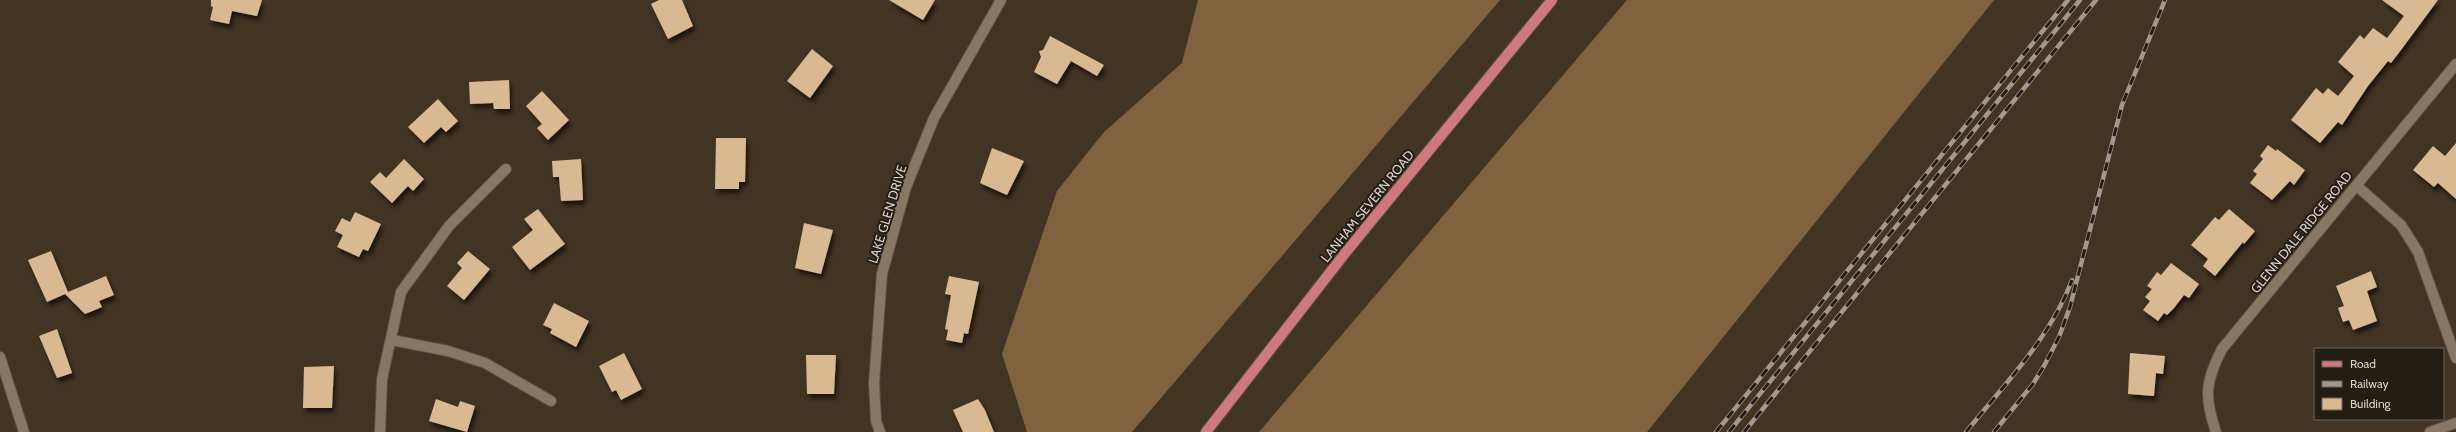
<svg xmlns="http://www.w3.org/2000/svg" width="2456" height="432" viewBox="0 0 2456 432" font-family="Cabin,sans-serif">
<defs>
<filter id="shadow"><feDropShadow dx="2.5" dy="4.5" stdDeviation="2" flood-color="#0009"/></filter>
</defs>
<rect width="100%" height="100%" fill="#423423"/>
<g fill="#80633e">
<polygon points="1198,0 1500,0 1132,432 1027,432 1002,354 1057,191 1104,132 1182,63"/>
<polygon points="1627,0 1994,0 1647,432 1259,432"/>
</g>
<g fill="#d9b991" filter="url(#shadow)">
<polygon points="211,0 262,0 257,16 232,11 229,24 210,20 213,7 211,6"/>
<polygon points="659,0 682,0 693,26 668,39 651,4"/>
<polygon points="889,0 935,0 923,20"/>
<polygon points="2382,0 2438,0 2401,50 2391,63 2388,61 2368,86 2342,125 2338,122 2320,143 2291,120 2316,88 2323,94 2328,88 2338,96 2354,76 2338,62 2360,35 2364,39 2373,28 2387,38 2404,16"/>
<polygon points="1050,36 1104,65 1097,76 1071,61 1057,84 1034,72 1041,57 1039,51 1043,50"/>
<polygon points="812,49 833,66 810,98 787,81"/>
<polygon points="509,80 510,109 494,109 493,103 470,104 469,82"/>
<polygon points="542,91 569,120 548,140 537,128 542,124 526,106"/>
<polygon points="438,99 458,121 446,132 441,127 424,143 408,127"/>
<polygon points="716,138 746,138 745,182 739,182 739,189 715,189"/>
<polygon points="2456,143 2456,199 2438,183 2434,187 2413,170 2433,146 2445,156"/>
<polygon points="2268,145 2276,151 2277,149 2305,170 2294,185 2290,181 2272,200 2250,183 2257,174 2253,171 2263,159 2260,156"/>
<polygon points="992,148 1024,161 1007,195 980,183"/>
<polygon points="404,159 424,179 413,191 408,186 392,203 370,182 380,172 386,178"/>
<polygon points="581,159 583,200 561,201 559,177 553,177 552,161"/>
<polygon points="538,209 565,244 530,270 512,247 533,230 524,219"/>
<polygon points="2229,209 2255,231 2244,244 2243,242 2215,276 2203,266 2208,259 2191,245 2215,217 2219,220"/>
<polygon points="355,212 381,224 368,251 363,249 359,257 337,247 343,235 335,231 342,218 350,222"/>
<polygon points="804,223 833,230 821,274 795,268"/>
<polygon points="51,251 68,292 106,276 114,295 99,301 102,307 85,314 65,294 47,302 28,260"/>
<polygon points="468,251 490,269 464,300 447,286 462,268 457,263"/>
<polygon points="2171,263 2199,284 2189,298 2184,295 2174,308 2167,315 2164,313 2158,321 2143,310 2150,301 2145,297 2152,289 2147,286 2157,272 2161,275"/>
<polygon points="2371,271 2377,287 2367,291 2377,321 2353,330 2349,320 2343,322 2338,308 2344,306 2336,286"/>
<polygon points="949,276 979,282 968,334 964,333 962,343 946,340 948,330 945,329 951,295 945,294"/>
<polygon points="554,303 589,321 576,347 550,333 552,329 543,325"/>
<polygon points="57,329 72,373 57,378 39,336"/>
<polygon points="624,353 642,389 621,400 616,390 612,392 599,366"/>
<polygon points="2130,353 2165,356 2163,374 2156,373 2154,396 2128,394"/>
<polygon points="806,355 836,355 834,394 807,394"/>
<polygon points="334,366 332,408 303,408 304,367"/>
<polygon points="436,399 458,407 460,401 475,406 467,432 429,421"/>
<polygon points="978,399 985,410 994,432 963,432 953,410"/>
</g>
<g fill="none" stroke-linecap="round" stroke-linejoin="round">
<g stroke="#5d5243" stroke-width="12">
<g id="minor">
<polyline points="2357,186 2401,225 2418,252 2456,358"/>
<polyline points="392,340 448,351 485,363 551,401"/>
<polyline points="0,357 24,432"/>
<polyline points="380,432 382,379 401,292 449,226 506,169"/>
<polyline points="880,432 876,421 874,383 882,274 906,187 934,118 1001,0"/>
<path d="M2216,432C2204,397 2205,382 2222,349L2456,64"/>
<polyline points="2430,432 2456,423"/>
</g>
</g>
<g stroke="#5d5243" stroke-width="12">
<polyline id="major" points="1206,432 1346,252 1552,0"/>
</g>
<use href="#minor" stroke="#877864" stroke-width="10"/>
<use href="#major" stroke="#cf797c" stroke-width="10"/>
<g stroke="#a3988c" stroke-width="4.5">
<g id="rail">
<polyline points="1716,432 2068,0"/>
<polyline points="1729,432 2080,0"/>
<polyline points="1744,432 2096,0"/>
<path d="M1966,432C2004,385 2051,337 2072,280"/>
<polyline points="1994,432 2033,384 2044,366 2059,337 2070,307 2122,105 2165,0"/>
</g>
</g>
<use href="#rail" stroke="#231d15" stroke-width="3" stroke-dasharray="9" stroke-linecap="butt"/>
</g>
<g text-anchor="middle" stroke-width="4" stroke-linejoin="round" paint-order="stroke">
<g font-size="13" fill="#dad1c7" stroke="#231d15">
<text transform="translate(1367 206) rotate(-51)" y="5">LANHAM SEVERN ROAD</text>
<text transform="translate(887 214) rotate(-73)" y="5">LAKE GLEN DRIVE</text>
<text transform="translate(2301 232) rotate(-51)" y="5">GLENN DALE RIDGE ROAD</text>
</g>
</g>
<rect x="2314" y="348" width="130" height="72" fill="#231d15" stroke="#6c655c"/>
<rect x="2322" y="361" width="20" height="6" fill="#cf797c" stroke="#6c655c"/>
<text x="2350" y="368" font-size="12" fill="#dad1c7">Road</text>
<rect x="2322" y="381" width="20" height="6" fill="#a3988c" stroke="#6c655c"/>
<text x="2350" y="388" font-size="12" fill="#dad1c7">Railway</text>
<rect x="2322" y="398" width="20" height="12" fill="#d9b991" stroke="#6c655c"/>
<text x="2350" y="408" font-size="12" fill="#dad1c7">Building</text>
</svg>
